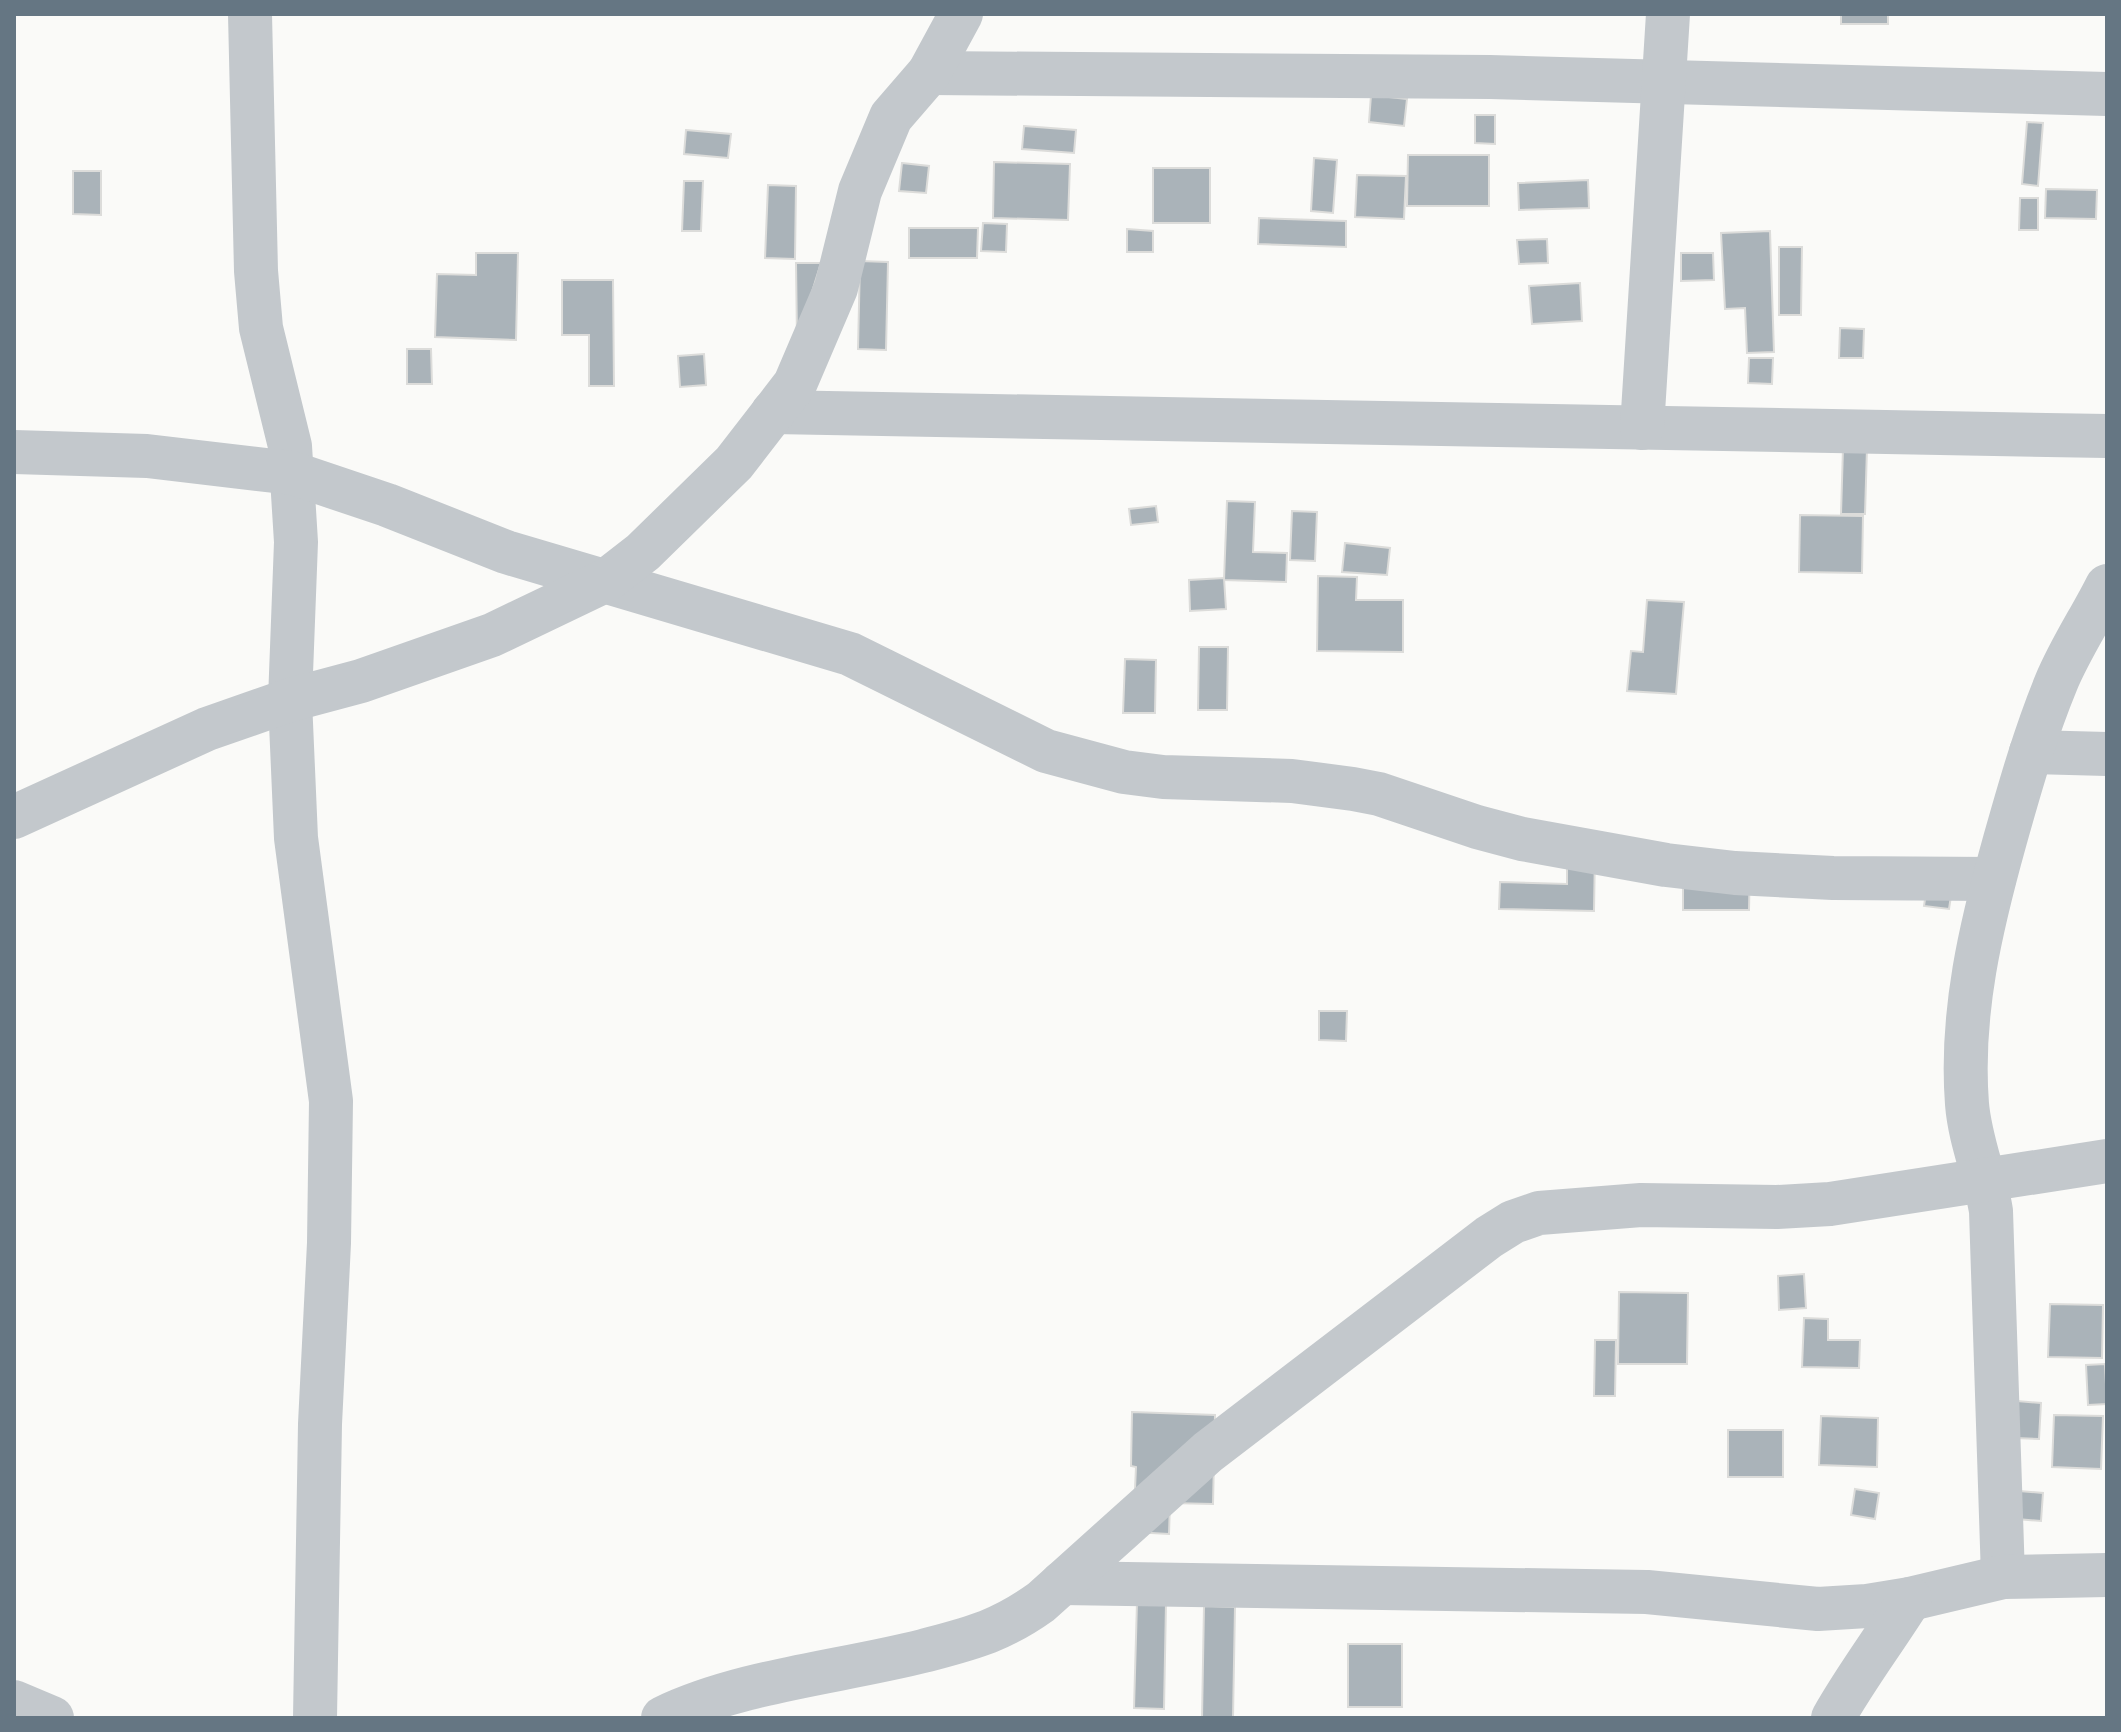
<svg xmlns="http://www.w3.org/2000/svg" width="2121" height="1732" viewBox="0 0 2121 1732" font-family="'IBM Plex Sans',sans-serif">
<rect width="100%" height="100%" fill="#fafaf8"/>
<g fill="#aab3b9" stroke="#dcdcda" stroke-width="2">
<rect x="1841" y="14" width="47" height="10"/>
<polygon points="1371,95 1407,99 1404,126 1369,122"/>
<polygon points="1475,115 1495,115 1495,144 1475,143"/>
<polygon points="2027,122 2043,123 2038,186 2022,184"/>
<polygon points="1024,126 1076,130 1074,153 1022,149"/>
<polygon points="686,130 731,134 728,158 684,154"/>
<polygon points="1408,155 1489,155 1489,206 1407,206"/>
<polygon points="1314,158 1337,160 1333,213 1311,211"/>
<polygon points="994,162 1070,164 1068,220 993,218"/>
<polygon points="902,163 929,166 926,193 899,191"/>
<rect x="1153" y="168" width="57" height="55"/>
<polygon points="73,171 101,171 101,215 73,214"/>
<polygon points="1357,175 1406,176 1404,219 1355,217"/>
<polygon points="1588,180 1589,208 1519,210 1518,183"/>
<polygon points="684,181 703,181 701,231 682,231"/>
<polygon points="768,185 796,186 795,259 765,258"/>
<polygon points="2046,189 2097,190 2096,219 2045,218"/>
<polygon points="2020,198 2038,198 2038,230 2019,230"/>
<polygon points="1259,218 1346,221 1346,247 1258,244"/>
<polygon points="983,223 1007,224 1006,252 981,251"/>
<polygon points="909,228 978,228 977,258 909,258"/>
<polygon points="1127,229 1153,231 1153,252 1127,252"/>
<polygon points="1770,231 1774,352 1747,353 1745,308 1725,309 1721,233"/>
<polygon points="1547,239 1548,263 1519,264 1517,240"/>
<polygon points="1779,247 1802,247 1801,315 1779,315"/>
<polygon points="476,253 518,253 516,340 435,337 437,274 476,275"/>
<polygon points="1681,253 1713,253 1714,280 1681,281"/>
<polygon points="860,261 888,262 886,350 858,349"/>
<polygon points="796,263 821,263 797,340"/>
<polygon points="562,280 613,280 614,386 589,386 589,335 562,335"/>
<polygon points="1580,283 1582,321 1532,324 1529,286"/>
<polygon points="1840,328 1864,329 1863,358 1839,358"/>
<polygon points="407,349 431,349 432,384 407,384"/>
<polygon points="704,354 706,385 680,387 678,356"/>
<polygon points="1749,358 1773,358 1772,384 1748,383"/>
<polygon points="1843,448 1867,448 1865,514 1841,514"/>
<polygon points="1227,501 1255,502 1253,552 1287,553 1286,582 1224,580"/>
<polygon points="1156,506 1158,522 1131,525 1129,509"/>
<polygon points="1292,511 1317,512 1315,561 1290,560"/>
<polygon points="1800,515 1863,516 1862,573 1799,572"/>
<polygon points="1345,543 1390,548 1387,575 1342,572"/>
<polygon points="1318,576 1357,577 1356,600 1403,600 1403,652 1317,651"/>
<polygon points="1224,578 1226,609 1190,611 1189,580"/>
<polygon points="1647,600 1684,602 1676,694 1627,691 1631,651 1643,652"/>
<polygon points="1199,647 1228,647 1227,710 1198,710"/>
<polygon points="1125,659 1156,660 1155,713 1123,713"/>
<polygon points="1567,852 1595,852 1594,911 1499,909 1500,882 1567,884"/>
<polygon points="1750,861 1749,910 1683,910 1683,885"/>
<polygon points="1928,879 1953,883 1949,909 1924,906"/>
<polygon points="1319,1011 1347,1011 1346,1041 1319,1040"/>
<polygon points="1804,1274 1806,1308 1779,1310 1778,1276"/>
<polygon points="1619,1292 1688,1293 1687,1364 1618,1364"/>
<polygon points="2050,1304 2103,1305 2102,1358 2048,1357"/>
<polygon points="1804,1318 1828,1319 1828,1340 1860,1340 1859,1368 1802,1367"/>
<polygon points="1595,1340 1616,1340 1615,1396 1594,1396"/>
<polygon points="2105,1364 2107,1404 2088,1405 2086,1365"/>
<polygon points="2017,1401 2041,1403 2039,1439 2015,1438"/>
<polygon points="1132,1412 1215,1415 1213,1504 1170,1503 1169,1534 1133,1532 1136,1467 1131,1466"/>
<polygon points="2054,1415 2103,1416 2101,1469 2052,1467"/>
<polygon points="1821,1416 1878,1418 1877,1467 1819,1465"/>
<rect x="1728" y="1430" width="55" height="47"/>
<polygon points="1855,1489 1879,1493 1875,1519 1851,1515"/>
<polygon points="2019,1491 2043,1493 2041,1521 2017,1519"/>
<polygon points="1137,1602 1166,1603 1164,1709 1134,1708"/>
<polygon points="1204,1606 1235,1607 1233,1718 1202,1718"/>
<rect x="1348" y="1644" width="54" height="63"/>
</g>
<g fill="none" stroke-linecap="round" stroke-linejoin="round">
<g stroke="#c3c8cc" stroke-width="44">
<polyline points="250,14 256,271 261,328 290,446 296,542 290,700 296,838 331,1101 329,1243 320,1424 315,1718"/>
<polyline points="929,73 1490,77 2107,94"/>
<polyline points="773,412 2107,436"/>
<polyline points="1642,428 1668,14"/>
<polyline points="14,452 147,456 292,473 387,505 506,552 850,654 1046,751 1124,772 1163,777 1292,781 1353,789 1379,794 1477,827 1522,839 1666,865 1735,873 1833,878 1994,879"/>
<polyline points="2031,752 2107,754"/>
<polyline points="14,817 207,729 290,700 361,681 492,635 607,580 643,552 734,463 795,384 836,288 860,191 891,117 929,73 961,14"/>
<path d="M2003,1577L1991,1211C1985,1174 1970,1141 1967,1104C1960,1013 1981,926 2005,840C2020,787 2035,734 2056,683C2070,649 2091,618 2107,586"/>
<polyline points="1062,1583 1647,1592 1818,1609 1867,1606 1910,1599 2003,1577 2107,1575"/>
<polyline points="14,1702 52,1718"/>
<path d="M663,1718C739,1681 840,1672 923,1651C972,1638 999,1632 1041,1602L1208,1452L1489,1237L1513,1222L1539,1213L1641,1205L1777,1207L1830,1204L2107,1161"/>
<path d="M1833,1718C1856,1677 1885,1639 1910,1599"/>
</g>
</g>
<rect width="2121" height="1732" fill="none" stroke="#657683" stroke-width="32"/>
</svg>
